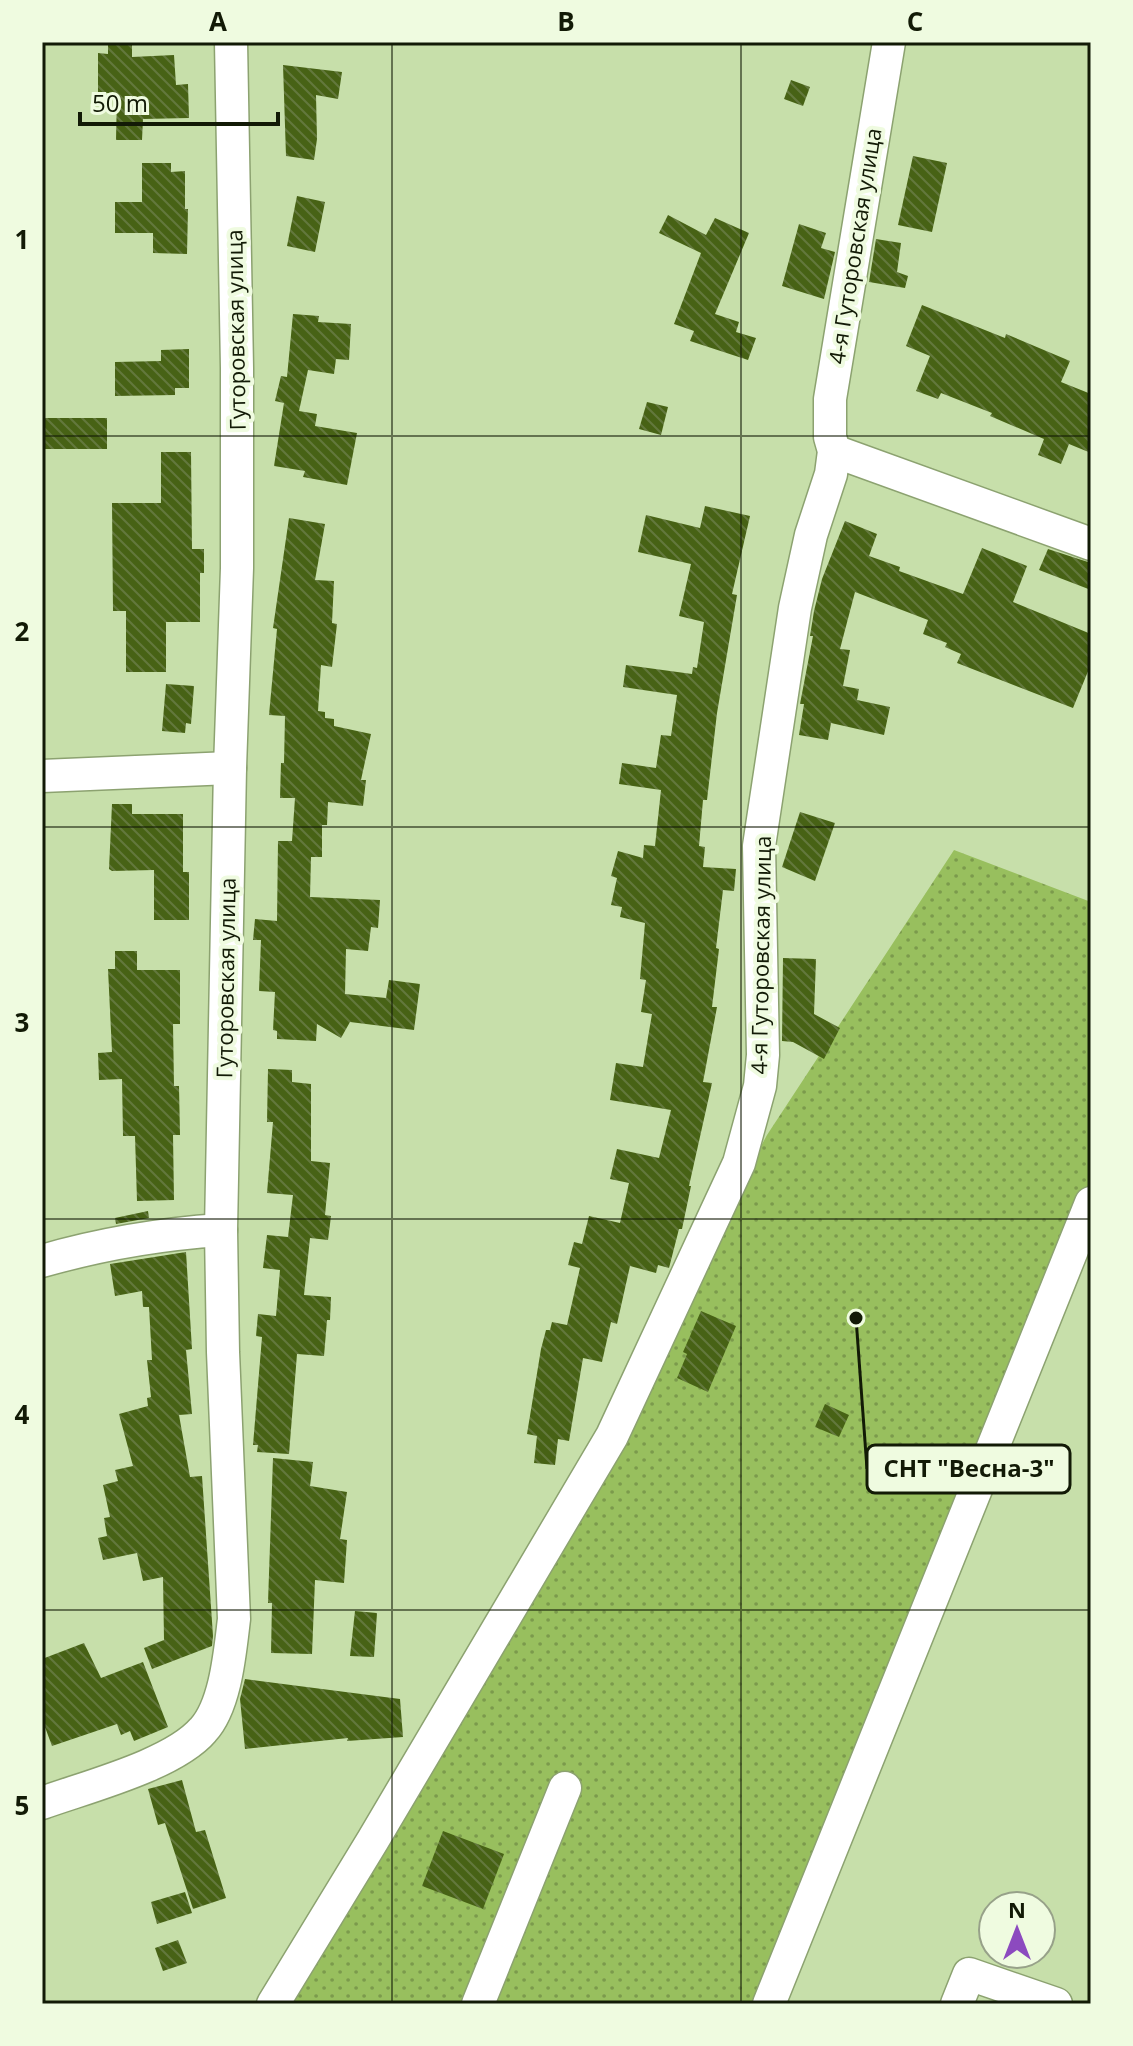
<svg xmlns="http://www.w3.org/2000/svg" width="1133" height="2046" viewBox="0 0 1133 2046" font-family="'Open Sans',sans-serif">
<defs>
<pattern id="park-dots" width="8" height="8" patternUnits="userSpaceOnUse" patternTransform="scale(2)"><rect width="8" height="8" fill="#98bf5e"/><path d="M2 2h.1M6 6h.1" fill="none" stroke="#7b9a4c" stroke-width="1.8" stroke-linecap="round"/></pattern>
<pattern id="building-back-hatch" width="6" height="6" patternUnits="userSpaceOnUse" patternTransform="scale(2)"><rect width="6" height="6" fill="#476215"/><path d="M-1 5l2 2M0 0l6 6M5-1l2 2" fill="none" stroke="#63783d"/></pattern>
</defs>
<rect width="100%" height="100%" fill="#c7dfaa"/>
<polygon fill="url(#park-dots)" points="954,850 1091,902 1091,1203 769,2004 266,2004 606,1433 767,1135"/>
<g fill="url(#building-back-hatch)">
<polygon points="108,42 132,42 132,57 174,55 176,85 188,84 189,118 143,119 142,140 116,140 117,93 98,93 98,53 108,54"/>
<polygon points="283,65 342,72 338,99 316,95 317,139 314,160 286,156"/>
<polygon points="791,80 810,87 803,106 784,99"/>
<polygon points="913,156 947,163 932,232 898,225"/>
<polygon points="142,163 171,163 171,172 185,171 185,209 188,209 187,254 153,253 153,233 115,233 115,202 142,202"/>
<polygon points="297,196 325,202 315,252 287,246"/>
<polygon points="668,215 706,235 715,218 749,233 715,314 739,322 736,332 756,338 748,360 690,341 694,331 674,324 701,253 659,233"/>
<polygon points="799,224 826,233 821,248 835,252 824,299 782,286"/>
<polygon points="876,239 901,243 897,272 908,276 905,288 869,282"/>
<polygon points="922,305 1005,338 1006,334 1070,361 1061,382 1091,394 1091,453 1069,444 1061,464 1038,455 1044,439 990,416 992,413 941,393 938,399 916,391 930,356 906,346"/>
<polygon points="293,314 319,316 318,322 351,324 349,360 336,359 334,374 308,370 299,411 317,414 315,426 357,433 347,485 303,477 305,471 274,466 284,403 275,401 281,376 287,377"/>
<polygon points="189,349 189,388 175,388 175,395 115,396 115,362 161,361 161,350"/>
<polygon points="647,402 668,407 661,435 639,429"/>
<rect x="42" y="418" width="65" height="31"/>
<polygon points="161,452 191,452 192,549 204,549 204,573 200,573 200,622 166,622 166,672 126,672 126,611 113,611 112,503 161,503"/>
<polygon points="705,506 750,516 732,594 737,595 717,713 707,800 703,800 699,846 705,847 703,867 736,869 734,891 723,890 716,948 719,949 712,1007 717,1007 703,1082 712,1083 689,1186 691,1186 682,1229 679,1229 669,1268 658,1265 656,1273 630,1266 617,1324 611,1322 602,1362 583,1358 569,1441 558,1439 555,1465 534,1463 537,1436 527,1434 541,1349 546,1330 550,1330 552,1322 567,1325 580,1268 568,1265 574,1242 582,1244 589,1216 620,1223 629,1183 610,1179 617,1149 659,1158 671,1110 610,1100 616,1063 643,1067 652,1014 641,1012 646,980 640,979 645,923 620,917 622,907 611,905 617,878 611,876 618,851 643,858 644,845 655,846 661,790 619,784 622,763 656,768 661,735 671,736 677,695 623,687 626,665 692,674 693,667 697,668 704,622 679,616 691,564 638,552 646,515 700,528"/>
<polygon points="289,518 325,524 315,580 334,581 332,623 337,624 332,667 321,665 318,711 325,712 325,718 334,719 334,726 371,734 361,780 366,780 363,806 328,802 327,825 322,825 322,857 311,857 310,897 380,900 378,928 371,927 368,951 346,949 345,994 386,998 389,980 420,984 414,1030 350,1022 341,1038 317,1024 316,1041 277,1039 277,1031 273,1030 275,992 259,991 261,940 253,940 255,919 277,921 278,841 292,841 295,798 280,798 281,763 284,763 285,716 269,715 277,629 273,628"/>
<polygon points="845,521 877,534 869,556 900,567 899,571 963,594 982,548 1027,566 1013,602 1091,634 1091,664 1073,708 957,663 961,654 945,647 947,643 923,634 928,620 855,592 840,649 850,650 843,686 859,689 857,700 890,707 884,735 831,723 828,740 799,735 804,704 800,704 813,636 810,636 814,611 822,579"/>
<polygon points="1048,549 1091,563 1091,590 1039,570"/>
<polygon points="166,684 194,686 191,724 186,723 185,733 162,731"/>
<polygon points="112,804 132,804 132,814 183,814 183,872 189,872 189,920 154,920 154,870 112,871 109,869"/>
<polygon points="800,812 835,823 815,881 782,867"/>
<polygon points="115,951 137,951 137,970 180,970 180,1024 173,1024 174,1086 179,1086 180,1135 173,1135 174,1200 137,1201 135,1136 123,1136 122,1079 99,1080 98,1053 112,1052 108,969 115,969"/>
<polygon points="783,958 816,959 814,1014 840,1028 824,1059 793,1042 782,1041"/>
<polygon points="268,1069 292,1070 292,1082 311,1084 311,1161 330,1163 325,1215 331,1216 328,1240 310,1238 304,1295 331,1297 330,1320 327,1320 324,1356 297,1354 289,1454 257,1452 258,1445 253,1445 262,1337 256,1336 258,1314 276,1316 280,1270 263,1268 267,1235 288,1237 293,1195 267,1193 273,1122 267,1122"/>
<polygon points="148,1211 149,1218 116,1224 115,1218"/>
<polygon points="186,1252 192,1349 186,1350 192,1414 179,1415 190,1477 202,1476 213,1636 212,1646 152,1669 144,1648 164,1640 163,1577 143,1581 137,1553 103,1560 98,1538 107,1536 104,1518 110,1517 103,1485 118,1481 115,1470 133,1466 119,1414 148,1406 147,1398 151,1397 147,1360 152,1360 149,1307 143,1307 142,1291 115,1296 110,1264"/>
<polygon points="701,1311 736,1326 708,1392 677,1378 687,1354 683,1352"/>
<polygon points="825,1404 849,1415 839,1437 815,1427"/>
<polygon points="273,1458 313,1462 310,1486 347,1492 340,1539 347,1540 344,1583 315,1580 312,1654 271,1653 272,1603 268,1603"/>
<polygon points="355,1611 377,1613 374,1657 350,1656"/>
<polygon points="84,1643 101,1678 143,1662 168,1727 134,1741 130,1731 121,1735 117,1724 52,1746 42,1719 42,1659"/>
<polygon points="245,1679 400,1699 403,1737 347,1741 348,1738 245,1749 240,1699"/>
<polygon points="182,1780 196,1832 205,1830 226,1898 193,1909 165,1823 158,1825 148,1789"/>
<polygon points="443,1831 504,1854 483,1909 422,1886"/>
<polygon points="185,1892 192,1913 157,1924 151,1902"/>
<polygon points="178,1940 187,1963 163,1971 155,1948"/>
</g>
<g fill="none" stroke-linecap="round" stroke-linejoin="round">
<g stroke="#8ca270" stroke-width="35">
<g id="minor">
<polyline points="834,451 1091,544"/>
<polyline points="42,776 230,768"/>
<path d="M42,1261C101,1244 160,1234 221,1230"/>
<path d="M42,1803C86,1787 173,1765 203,1730C226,1705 230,1651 234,1619L223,1352L221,1230L230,768L237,568V368L231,42"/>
<polyline points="273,2004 373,1840 612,1436 739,1163 760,1086 763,1055 759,846 795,608 811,535 831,474 834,451 830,437 830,399 889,42"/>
<polyline points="478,2004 565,1788"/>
<polyline points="769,2004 1091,1203"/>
<polyline points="957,2004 969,1974 1056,2004"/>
</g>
</g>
<use href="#minor" stroke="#fff" stroke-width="32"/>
</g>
<path fill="none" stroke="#121a06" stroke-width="2" stroke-opacity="0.55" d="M392,42V2004M741,42V2004M42,436H1091M42,827H1091M42,1219H1091M42,1610H1091"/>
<g text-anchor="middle" stroke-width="8" stroke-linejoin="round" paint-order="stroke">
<g font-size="22" fill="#121a06" stroke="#effbe0">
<text transform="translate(855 246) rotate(-81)" y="8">4-я Гуторовская улица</text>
<text transform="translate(236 330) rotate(-91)" y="8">Гуторовская улица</text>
<text transform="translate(761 955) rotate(-89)" y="8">4-я Гуторовская улица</text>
<text transform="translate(226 978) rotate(-89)" y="8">Гуторовская улица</text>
</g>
</g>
<path fill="none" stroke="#121a06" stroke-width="3" d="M856 1318L867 1469"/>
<circle fill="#121a06" stroke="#effbe0" stroke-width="3" cx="856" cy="1318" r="8"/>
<rect fill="#effbe0" stroke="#121a06" stroke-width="3" x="867" y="1445" width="203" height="48" rx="8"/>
<g font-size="24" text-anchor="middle" font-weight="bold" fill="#121a06">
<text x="969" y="1477">СНТ "Весна-3"</text>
</g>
<rect width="1133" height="2046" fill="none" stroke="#effbe0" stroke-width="88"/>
<g transform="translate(1017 1930)"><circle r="38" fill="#effbe0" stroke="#97a189" stroke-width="2"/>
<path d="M0-6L14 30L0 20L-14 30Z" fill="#8c4abf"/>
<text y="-12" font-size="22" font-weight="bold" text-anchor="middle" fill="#121a06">N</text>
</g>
<path d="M80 112v12h198v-12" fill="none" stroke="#121a06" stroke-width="4"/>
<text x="92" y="112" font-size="24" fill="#121a06" stroke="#effbe0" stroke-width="6" paint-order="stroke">50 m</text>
<rect x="44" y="44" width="1045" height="1958" fill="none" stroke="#121a06" stroke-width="3"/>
<g font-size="26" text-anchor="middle" font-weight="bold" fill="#121a06">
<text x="218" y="31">A</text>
<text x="566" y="31">B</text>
<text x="915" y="31">C</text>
<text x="22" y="249">1</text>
<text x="22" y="641">2</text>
<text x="22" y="1032">3</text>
<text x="22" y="1424">4</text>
<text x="22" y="1815">5</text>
</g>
</svg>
